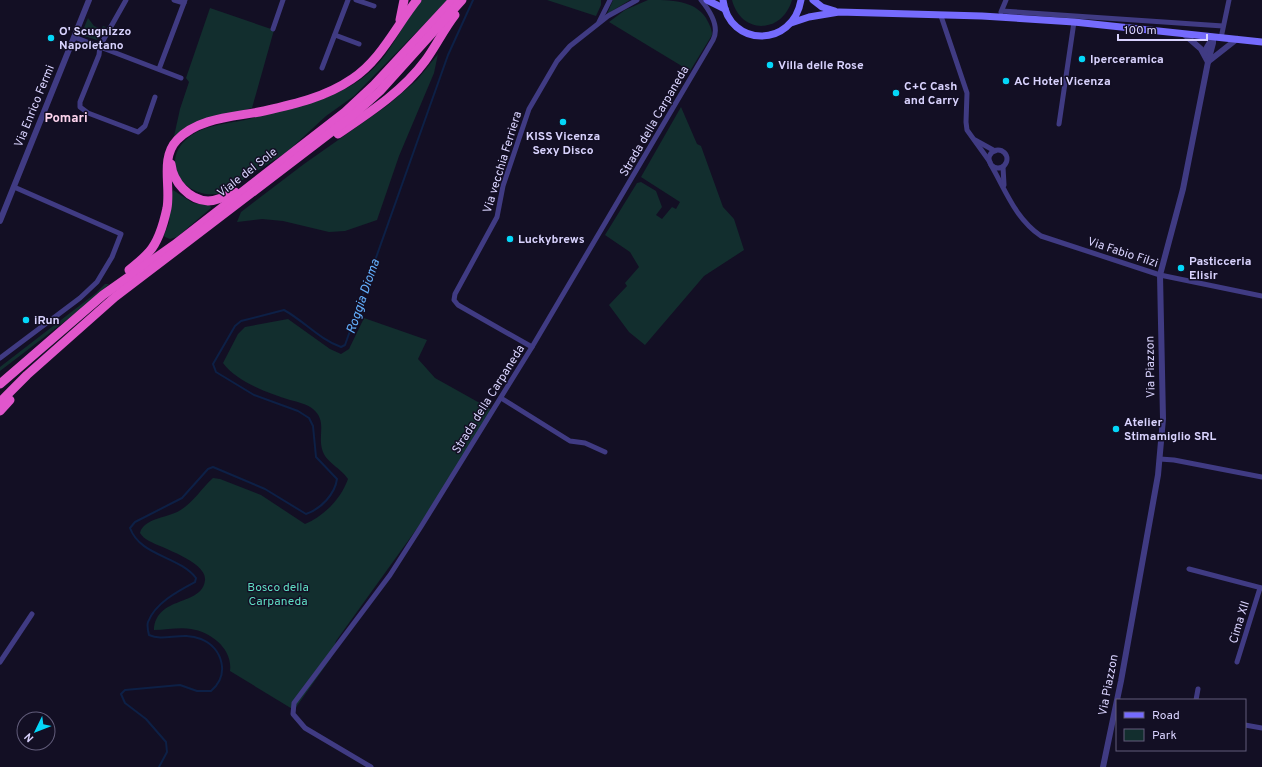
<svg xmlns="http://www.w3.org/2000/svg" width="1262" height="767" viewBox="0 0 1262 767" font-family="Overpass,sans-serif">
<rect width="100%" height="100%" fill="#130f24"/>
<g fill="#122e2e">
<path d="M420,0H448L354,96L326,116L287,152L222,193C187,202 156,163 189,137C206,124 228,124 249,119C291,107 339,101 372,70C392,51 404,22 420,0Z"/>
<polygon points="547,0 601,0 601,5 596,16"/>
<polygon points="613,0 630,0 607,14"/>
<path d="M648,0C671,0 694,0 706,18C709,24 712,28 712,35L690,71L609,22L625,10Z"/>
<path d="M732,0H792C782,34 741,35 732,0Z"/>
<polygon points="210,8 274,30 252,108 197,122 173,141 180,109 189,82 186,78"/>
<polygon points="88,18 94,26 101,29 103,26 106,27 97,40 81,35"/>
<polygon points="438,54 434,73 399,156 377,220 345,231 329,232 283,221 262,219 237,222 241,212 304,164 388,105 417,80"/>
<polygon points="681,107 697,144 701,146 723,207 734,219 744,250 704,276 645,345 629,332 609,305 627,286 625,283 639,267 630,252 605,235 637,183 641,182 656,191 662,207 656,215 662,219 672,207 676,209 680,202 641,177"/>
<polygon points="173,190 193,203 210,205 211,208 177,237 170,239 165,237 164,235 169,223 171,194"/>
<polygon points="105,284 109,284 94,299 0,371 0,367 96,293"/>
<path d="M364,318L427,340L418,359L435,378L494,411L418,527L336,641L331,658L294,710L230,671C233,649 211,632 191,629C180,627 166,630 154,630C156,595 202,607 205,580C207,562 162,548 149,541C145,539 142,536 140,533C144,518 167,518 179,511C193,503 201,489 213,478L220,479L261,495L305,524C324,516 341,499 348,479C341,468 325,462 322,449C318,434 327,421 313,409C307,404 298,402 290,400C268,393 237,382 223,363L238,334L245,327L288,319L330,349L341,354L349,349Z"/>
</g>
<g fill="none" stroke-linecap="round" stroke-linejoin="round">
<path stroke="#0d2046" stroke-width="2" d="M159,767L167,752L166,742L146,719L125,703L121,694L125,690L180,685L197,691H211C230,675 223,648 201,639C182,631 164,642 149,635C148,631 147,625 148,622C155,603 178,591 195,582L196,578C179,556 140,556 130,528L135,522L182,498L208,469L213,467L265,489L306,514C321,509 335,494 337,479L316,457L313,426L309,418L298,411L254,395L216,372L213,364L235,326L241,321L284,310C304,321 319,339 341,347L345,345L448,55L473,0"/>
<g stroke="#403b83" stroke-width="5">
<polyline points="126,0 100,46 99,55 80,102 80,107 88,113 138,132 145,126 155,97"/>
<polyline points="174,0 184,3"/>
<polyline points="356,0 374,6"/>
<polyline points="1002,11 1223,26"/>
<polyline points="1001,12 1006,0"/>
<polyline points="941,16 967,93 966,122 967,130 990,162"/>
<polyline points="599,22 610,0"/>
<polyline points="273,29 283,0"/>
<polyline points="335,35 359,44"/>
<polyline points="74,37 181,78"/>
<polyline points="1221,38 1229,0"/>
<polyline points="322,68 348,0"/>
<polyline points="159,69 185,0"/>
<polyline points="1059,124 1074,22"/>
<polyline points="975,140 995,151"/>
<circle cx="998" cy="159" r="9"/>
<path d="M991,165C1006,191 1015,218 1041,236L1160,275L1262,296"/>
<polyline points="1003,167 1004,185"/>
<polyline points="532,347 458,305 454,300 455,294 497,217 503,186 529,109 557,61 570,46 608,16 637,0"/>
<polyline points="0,358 80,298 97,282 112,257 121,234 14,187"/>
<polyline points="501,398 570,441 585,443 605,452"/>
<polyline points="1160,459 1174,460 1262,477"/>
<polyline points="1189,569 1262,588"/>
<polyline points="0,662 32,614"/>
<polyline points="1237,662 1260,588"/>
<polyline points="1196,700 1198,689"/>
<polyline points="1245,725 1262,728"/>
<path d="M371,767L305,728L293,714L294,703L390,575L422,525L532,347L713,40C720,27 710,11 701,0"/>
</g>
<g stroke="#403b83" stroke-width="6">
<polyline points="1185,35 1201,49 1208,62"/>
<polyline points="1206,56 1206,49 1213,37"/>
<polyline points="1209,61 1237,39"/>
<polyline points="0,221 89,0"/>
<polyline points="1103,767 1121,681 1158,475 1163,419 1160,275 1183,189 1208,62 1213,43 1213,37"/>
</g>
<g stroke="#756bfd" stroke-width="7">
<polyline points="707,0 725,9"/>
<path d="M723,0C729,48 793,48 801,0"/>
<polyline points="813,0 822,7 835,11"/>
<polyline points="791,23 809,17 839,12 982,16 1074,22 1262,42"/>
</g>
<g stroke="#e156cc" stroke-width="9">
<polyline points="400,20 404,0"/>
<path d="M338,134C369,113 403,91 425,61C436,46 444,29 455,15"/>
<path d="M171,164C173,182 189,200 208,201C217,201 227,196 235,192"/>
<path d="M129,270C135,265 143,259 149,252C159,241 164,222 167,208C171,186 160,158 177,140C199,117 235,117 264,111C295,104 326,97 352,79C381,60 396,26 417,0"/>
<polyline points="0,384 103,295 174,245 345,112 374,85 453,0"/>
<polyline points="0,402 27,375 115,297 351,117 380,91 462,0"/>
<polyline points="0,411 10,400"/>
</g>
</g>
<g fill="#04d7f9" stroke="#130f24" stroke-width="1.5">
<circle cx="51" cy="38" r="4"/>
<circle cx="1082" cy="59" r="4"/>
<circle cx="770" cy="65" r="4"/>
<circle cx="1006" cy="81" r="4"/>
<circle cx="896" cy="93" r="4"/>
<circle cx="563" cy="122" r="4"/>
<circle cx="510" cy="239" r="4"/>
<circle cx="1181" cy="268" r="4"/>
<circle cx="26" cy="320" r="4"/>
<circle cx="1116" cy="429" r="4"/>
</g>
<g text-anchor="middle" stroke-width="3" stroke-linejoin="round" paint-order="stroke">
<g font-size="12" font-weight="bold" fill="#d9d3fe" stroke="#130f24" text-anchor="start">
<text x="59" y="35">O' Scugnizzo<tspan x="59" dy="14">Napoletano</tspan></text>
<text x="1090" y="63">Iperceramica</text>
<text x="778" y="69">Villa delle Rose</text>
<text x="1014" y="85">AC Hotel Vicenza</text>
<text x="904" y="90">C+C Cash<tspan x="904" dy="14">and Carry</tspan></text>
<text x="563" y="140" text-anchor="middle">KISS Vicenza<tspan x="563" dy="14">Sexy Disco</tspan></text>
<text x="518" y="243">Luckybrews</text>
<text x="1189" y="265">Pasticceria<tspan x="1189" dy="14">Elisir</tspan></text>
<text x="34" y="324">iRun</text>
<text x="1124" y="426">Atelier<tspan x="1124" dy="14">Stimamiglio SRL</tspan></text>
</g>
<g font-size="12" fill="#d9d3fe" stroke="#130f24">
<text transform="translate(34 106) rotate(-68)" y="4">Via Enrico Fermi</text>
<text transform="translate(654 121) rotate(-60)" y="4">Strada della Carpaneda</text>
<text transform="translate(502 162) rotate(-73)" y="4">Via vecchia Ferriera</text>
<text transform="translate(247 172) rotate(-38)" y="4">Viale del Sole</text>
<text transform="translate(1123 252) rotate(18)" y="4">Via Fabio Filzi</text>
<text transform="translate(1150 367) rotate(-91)" y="4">Via Piazzon</text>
<text transform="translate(488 399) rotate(-58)" y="4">Strada della Carpaneda</text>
<text transform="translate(1239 622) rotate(-73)" y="4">Cima XII</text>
<text transform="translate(1108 685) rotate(-79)" y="4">Via Piazzon</text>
</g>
<g font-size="12" fill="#5fdec3" stroke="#130f24">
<text x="278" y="591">Bosco della<tspan x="278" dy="14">Carpaneda</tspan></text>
</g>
<g font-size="13" font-weight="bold" fill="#fed5ee" stroke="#130f24">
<text x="66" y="122">Pomari</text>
</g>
<g font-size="13" font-style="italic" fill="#63affd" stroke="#130f24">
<text transform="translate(362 296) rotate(-71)" y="5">Roggia Dioma</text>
</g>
</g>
<rect x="1116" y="699" width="130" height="52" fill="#130f24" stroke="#625d7b"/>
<rect x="1124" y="712" width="20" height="6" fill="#756bfd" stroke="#625d7b"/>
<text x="1152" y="719" font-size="12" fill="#d9d3fe">Road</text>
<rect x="1124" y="729" width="20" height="12" fill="#122e2e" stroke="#625d7b"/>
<text x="1152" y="739" font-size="12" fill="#d9d3fe">Park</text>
<g transform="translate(36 731) rotate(227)"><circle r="19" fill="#130f24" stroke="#625d7b"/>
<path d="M0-3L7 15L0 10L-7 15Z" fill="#04d7f9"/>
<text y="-6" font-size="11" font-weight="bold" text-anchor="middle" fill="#d9d3fe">N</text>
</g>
<path d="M1118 34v6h89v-6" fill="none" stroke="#d9d3fe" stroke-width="2"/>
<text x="1124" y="34" font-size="12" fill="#d9d3fe" stroke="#130f24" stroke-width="3" paint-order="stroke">100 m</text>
</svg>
